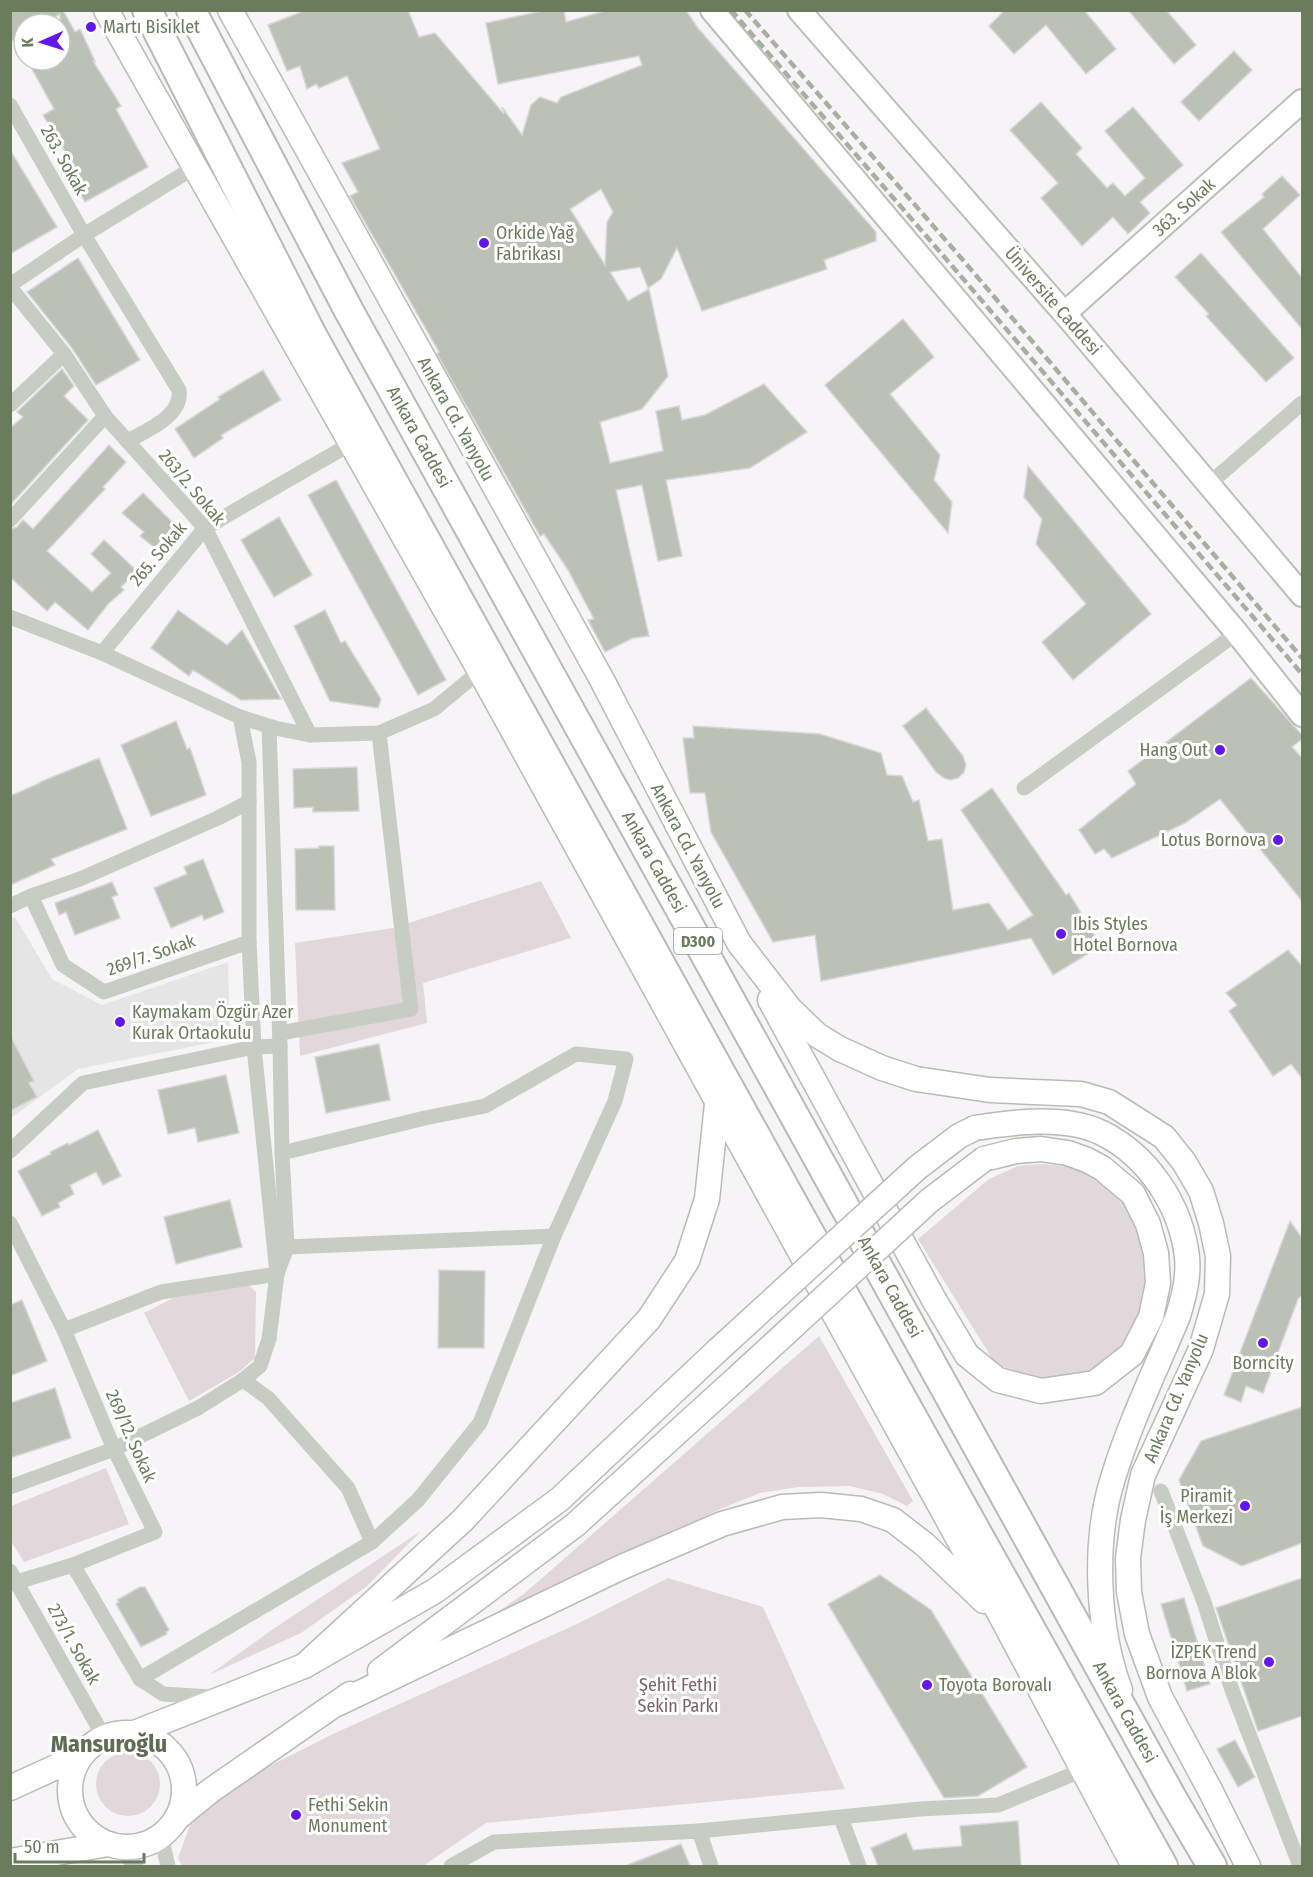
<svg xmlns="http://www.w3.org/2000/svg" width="1313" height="1877" viewBox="0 0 1313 1877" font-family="'Fira Sans Condensed',sans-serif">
<rect width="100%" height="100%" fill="#f7f4f7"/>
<polygon fill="#e6e5e5" points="15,917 52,979 102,1005 228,962 230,1039 78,1069 11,1118 11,919"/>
<g fill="#e2d7da">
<polygon points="541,881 571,938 423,983 427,1023 300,1056 295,943 393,928"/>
<polygon points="1043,1164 1078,1167 1120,1192 1138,1218 1148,1261 1149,1292 1132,1332 1114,1359 1090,1375 1038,1382 1017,1375 993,1360 918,1239 989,1179 1018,1166"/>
<polygon points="248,1284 256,1292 255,1358 239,1372 189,1401 144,1313 173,1298"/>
<polygon points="819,1336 913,1501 907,1506 883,1494 850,1486 798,1487 760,1493 718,1510 462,1637 525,1593"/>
<polygon points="106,1468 129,1524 24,1562 11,1541 11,1506"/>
<polygon points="421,1531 366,1587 301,1633 209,1675 273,1629"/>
<polygon points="668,1578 763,1607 845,1789 486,1823 423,1866 182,1866 178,1858 190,1825 236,1783 335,1733 577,1624"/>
<circle cx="128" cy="1784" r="32"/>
</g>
<g fill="#bbc1b4" stroke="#d9d6d9" stroke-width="1.5" fill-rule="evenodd">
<polygon points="10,10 67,10 64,12 75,32 80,29 95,61 93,61 121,106 116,109 148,167 85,202 60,157 66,153 43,115 54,109 27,60 60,60 60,14 43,24 24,24 24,34 10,42"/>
<path d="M306,10H408L419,37L435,33L504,114L502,107L522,135L531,105L540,97L557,103L561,97L642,65L639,56L498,84L486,23L547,10H564L566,22L608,10H686L697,27L876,232V241L824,260L827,269L702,311L677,248L661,279L648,288L640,267L610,272L628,301L649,289L668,376L642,409L600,422L610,463L663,451L656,411L679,406L682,420L705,415L764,384L807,432L750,468L666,480L682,556L658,561L642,485L616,490L649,636L633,638L605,652L588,620L594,619L568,570L544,534L540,536L437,354L439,352L350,196L358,192L342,163L380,149L347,76L319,88L316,84L307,89L300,66L287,71L268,25ZM601,189L613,212L607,222L605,265L570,209Z"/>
<polygon points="1005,10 1084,10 1116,49 1086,74 1046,25 1014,54 989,26"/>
<polygon points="1128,10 1166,10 1196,45 1174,64"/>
<polygon points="1234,51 1252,70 1199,121 1181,102"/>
<polygon points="1041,102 1082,148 1076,154 1107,188 1113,183 1125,196 1145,178 1105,131 1133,107 1183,165 1140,202 1150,213 1128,234 1113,217 1082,246 1041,198 1058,183 1010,130"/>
<polygon points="10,150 57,227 10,254"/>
<polygon points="1282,176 1300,195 1263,229 1302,278 1302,329 1221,232 1264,197 1262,194"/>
<polygon points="1201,253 1294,358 1266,382 1206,316 1209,314 1175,277"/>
<polygon points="78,258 140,360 96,385 72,348 27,292"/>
<polygon points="903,319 934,357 890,394 940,455 934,480 952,502 948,533 825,385"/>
<polygon points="62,369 74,386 64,396 88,420 10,505 10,428 23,417 17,412"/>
<polygon points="263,370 281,400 221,435 223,438 194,458 175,429 220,399 218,397"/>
<polygon points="109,445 126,462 103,487 105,489 47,551 92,592 111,573 91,554 104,540 137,571 121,587 124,590 108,604 88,630 55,602 47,611 10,577 10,529 17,527 23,520 33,529"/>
<polygon points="1028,466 1151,614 1073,680 1042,642 1086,604 1036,544 1042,519 1024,497"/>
<polygon points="336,480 446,680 418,695 308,495"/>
<polygon points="143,493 175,525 155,548 140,536 144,532 122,513"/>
<polygon points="279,517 312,575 274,597 241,540"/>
<polygon points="178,610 227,645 242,630 281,699 241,700 193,670 189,676 151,648"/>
<polygon points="325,610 341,643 345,641 381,699 378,708 330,701 294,626"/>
<polygon points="1251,678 1302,735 1302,739 1292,747 1302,758 1302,901 1220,799 1185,823 1112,858 1104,849 1095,854 1079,830 1136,784 1128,771"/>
<polygon points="926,708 963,756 966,765 964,772 958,778 950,780 944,778 936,772 903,726"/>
<polygon points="176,721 187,749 190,748 206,795 151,816 121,745"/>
<polygon points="693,726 820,734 881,753 887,775 902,776 913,802 919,800 928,841 942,839 953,910 989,903 1008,930 1033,915 961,810 992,788 1066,895 1069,893 1101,946 1053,975 1031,938 821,981 815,935 773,942 711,832 705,793 690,793 683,738 694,738"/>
<polygon points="99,758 127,829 51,859 55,865 10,885 10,796 40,783 40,782"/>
<polygon points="357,767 359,811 313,812 313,807 294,808 293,769"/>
<polygon points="319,846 334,846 335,910 296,910 295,849 319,848"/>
<polygon points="203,859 224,912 204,920 202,915 171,928 154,888 187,874 184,867"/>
<polygon points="112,882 118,895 112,897 120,918 75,935 66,912 59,915 55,903"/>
<polygon points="1288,950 1302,966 1302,1078 1291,1064 1273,1076 1229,1011 1237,1005 1226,993"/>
<polygon points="10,1035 34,1081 29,1083 37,1097 10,1111"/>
<polygon points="379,1044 390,1100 326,1113 315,1057"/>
<polygon points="226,1075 239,1133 198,1142 195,1128 168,1134 158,1090"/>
<polygon points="98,1130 121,1176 103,1185 96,1172 70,1185 74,1194 58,1203 60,1207 42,1216 18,1171 51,1154 50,1152 68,1143 69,1145"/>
<polygon points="230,1200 242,1247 176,1264 164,1217"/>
<polygon points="1290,1221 1302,1238 1302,1295 1298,1299 1263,1393 1246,1386 1241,1402 1224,1395"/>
<polygon points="439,1270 485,1271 484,1348 438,1348"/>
<polygon points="22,1300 47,1361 10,1376 10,1305"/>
<polygon points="55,1388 71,1438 10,1458 10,1403"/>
<polygon points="1302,1407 1302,1543 1242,1566 1203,1546 1179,1480 1201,1441"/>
<polygon points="880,1575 931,1610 1027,1767 978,1796 944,1798 828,1604"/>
<polygon points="1302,1578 1302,1716 1258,1731 1216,1608"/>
<polygon points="140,1587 145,1587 169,1630 166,1632 167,1634 141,1647 116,1604 119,1602 117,1600"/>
<polygon points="1184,1598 1210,1684 1187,1691 1161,1604"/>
<polygon points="1235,1740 1255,1777 1238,1787 1217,1749"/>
<polygon points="1018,1821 1021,1866 878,1866 871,1848 906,1833 913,1850 962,1846 960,1826"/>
<polygon points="681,1844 690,1866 625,1866"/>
</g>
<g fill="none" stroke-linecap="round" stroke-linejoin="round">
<g stroke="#b9c0b4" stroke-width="26">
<g id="secondary">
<polyline points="712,10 1237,633 1302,715"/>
<polyline points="799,10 1071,321 1302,595"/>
<polyline points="1065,313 1302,101"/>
</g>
</g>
<g stroke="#b8bdb3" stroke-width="27">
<g id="primary">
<polyline points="106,10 480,671 1002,1618 1134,1866"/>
<polyline points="230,10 601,678 739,943 790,1009 817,1035 840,1049 882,1068 916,1079 990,1090 1081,1094 1109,1102 1164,1137 1184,1162 1201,1191 1211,1223 1218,1256 1217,1294 1201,1349 1143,1475 1133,1520 1128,1558 1129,1592 1137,1634 1160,1697 1210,1790 1248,1866"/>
<polyline points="770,1000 933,1298 967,1355 998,1380 1041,1391 1095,1383 1132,1354 1151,1317 1158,1283 1156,1253 1148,1224 1133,1194 1102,1168 1087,1160 1068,1153 1041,1149 1016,1151 984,1159"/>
<path d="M975,1128C1014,1122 1065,1115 1102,1133C1148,1156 1181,1205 1187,1257C1189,1277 1184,1296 1178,1316C1156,1369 1130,1422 1113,1478C1093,1541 1097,1628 1120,1690"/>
<polyline points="304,1666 463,1520 649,1319 687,1261 707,1199 717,1104"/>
<polyline points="380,1671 575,1525 737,1378"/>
<polyline points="339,1703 622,1567 722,1524 782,1507 821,1505 861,1509 893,1520 924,1544 984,1601"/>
<polyline points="137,1732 304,1666 435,1591 560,1499 718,1350"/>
<circle cx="127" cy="1790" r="57"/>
<polyline points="10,1788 80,1756"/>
<polyline points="177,1818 210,1791 350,1694"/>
<polyline points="10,1861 108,1844"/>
</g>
</g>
<g stroke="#b7bcb3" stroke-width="32">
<g id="highway">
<polyline points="147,10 312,335 799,1214 1163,1866"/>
<polyline points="191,10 349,311 1172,1798 1212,1866"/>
</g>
</g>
<g stroke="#c8cdc4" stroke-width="15">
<path d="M10,105L84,235L179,390C183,416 147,430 128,441"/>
<polyline points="10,285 84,235 195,167"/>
<polyline points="10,287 64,354 105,416 205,528 310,735"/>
<polyline points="10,405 64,354"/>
<polyline points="1209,484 1302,403"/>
<polyline points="10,520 105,416"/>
<polyline points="10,617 102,653 240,717 275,728 310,735 379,733 434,709 480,671"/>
<polyline points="102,653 205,528 352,443"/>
<polyline points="269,727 280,1046 282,1153 287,1247 278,1271"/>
<polyline points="1024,788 1237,633"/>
<polyline points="31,896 80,879 218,818 249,802"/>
<polyline points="10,906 31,896 63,965 104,992 249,942"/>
<polyline points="280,1033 411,1009 379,733"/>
<polyline points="10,1151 83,1083 254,1047 280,1046"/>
<polyline points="10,1223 64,1330 114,1449 155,1532 73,1565 10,1584"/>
<polyline points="287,1247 554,1236"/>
<polyline points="64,1330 161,1292 277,1274"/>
<polyline points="243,1380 268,1398 348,1488 372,1542"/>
<polyline points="10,1487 114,1449 198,1408 243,1380 260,1366 269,1339 277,1274 254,1047 249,942 249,762 240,717"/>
<polyline points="1161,1491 1204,1602 1232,1690 1300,1866"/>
<polyline points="73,1565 140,1679 163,1694 211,1697"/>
<polyline points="10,1571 104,1737"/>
<polyline points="140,1679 372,1542 418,1500 480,1423 554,1236 615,1101 626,1059 576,1054 485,1106 425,1118 282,1153"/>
<polyline points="841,1818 859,1866"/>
<polyline points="699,1831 920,1809 998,1805 1083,1770"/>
<polyline points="161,1837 168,1866"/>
<polyline points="116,1846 136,1866"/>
<polyline points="451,1866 494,1842 699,1831 711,1866"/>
</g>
<use href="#secondary" stroke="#fff" stroke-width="22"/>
<use href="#primary" stroke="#fff" stroke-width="24"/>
<use href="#highway" stroke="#fff" stroke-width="28"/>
<g stroke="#a7afa0" stroke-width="4.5" stroke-dasharray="9 4.5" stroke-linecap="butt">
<polyline points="731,10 947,260 1302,674"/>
<polyline points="745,10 956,252 1302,658"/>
</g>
<g stroke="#b8bdb3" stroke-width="27" stroke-linecap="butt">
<g id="primary-bridge">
<polyline points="718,1350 917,1168 959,1136 975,1128"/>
<polyline points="737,1378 929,1201 984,1159"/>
</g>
</g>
<use href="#primary-bridge" stroke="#fff" stroke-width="24"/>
</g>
<g fill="#6316f5" stroke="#fff" stroke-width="2">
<circle cx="91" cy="27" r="6"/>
<circle cx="484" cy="243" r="6"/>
<circle cx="1220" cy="750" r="6"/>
<circle cx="1278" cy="840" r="6"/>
<circle cx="1061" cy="934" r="6"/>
<circle cx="120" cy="1022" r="6"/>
<circle cx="1263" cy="1343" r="6"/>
<circle cx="1245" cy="1506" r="6"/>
<circle cx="1269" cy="1662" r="6"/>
<circle cx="927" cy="1685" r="6"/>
<circle cx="296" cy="1815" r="6"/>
</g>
<g text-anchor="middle" stroke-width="6" stroke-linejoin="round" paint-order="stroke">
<rect fill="#fff" stroke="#97a38c" stroke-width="1.5" x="674" y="928" width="48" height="26" rx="4.5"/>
<g font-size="16" font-weight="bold" fill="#6a7c5b">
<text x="698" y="947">D300</text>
</g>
<g font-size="18" fill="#6a7c5b" stroke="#fff" text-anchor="start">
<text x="103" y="33">Martı Bisiklet</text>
<text x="496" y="239">Orkide Yağ<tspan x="496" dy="21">Fabrikası</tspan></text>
<text x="1208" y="756" text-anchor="end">Hang Out</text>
<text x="1266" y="846" text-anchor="end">Lotus Bornova</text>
<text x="1073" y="930">Ibis Styles<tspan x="1073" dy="21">Hotel Bornova</tspan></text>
<text x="132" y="1018">Kaymakam Özgür Azer<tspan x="132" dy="21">Kurak Ortaokulu</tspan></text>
<text x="1263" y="1369" text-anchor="middle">Borncity</text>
<text x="1233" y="1502" text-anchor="end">Piramit<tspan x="1233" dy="21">İş Merkezi</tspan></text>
<text x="1257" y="1658" text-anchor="end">İZPEK Trend<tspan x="1257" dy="21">Bornova A Blok</tspan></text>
<text x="939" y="1691">Toyota Borovalı</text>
<text x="308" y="1811">Fethi Sekin<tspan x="308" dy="21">Monument</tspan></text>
</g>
<g font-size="18" fill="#6a7c5b" stroke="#fff">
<text transform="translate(64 160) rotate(61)" y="6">263. Sokak</text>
<text transform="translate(1184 207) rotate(-42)" y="6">363. Sokak</text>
<text transform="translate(1053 301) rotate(49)" y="6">Üniversite Caddesi</text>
<text transform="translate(456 419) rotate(61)" y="6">Ankara Cd. Yanyolu</text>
<text transform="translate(419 437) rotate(61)" y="6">Ankara Caddesi</text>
<text transform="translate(192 487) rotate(50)" y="6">263/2. Sokak</text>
<text transform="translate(158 554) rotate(-50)" y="6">265. Sokak</text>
<text transform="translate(688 846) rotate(62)" y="6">Ankara Cd. Yanyolu</text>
<text transform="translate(654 862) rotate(61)" y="6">Ankara Caddesi</text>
<text transform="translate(151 955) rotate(-19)" y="6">269/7. Sokak</text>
<text transform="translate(890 1287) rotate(61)" y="6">Ankara Caddesi</text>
<text transform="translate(1176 1398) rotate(-67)" y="6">Ankara Cd. Yanyolu</text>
<text transform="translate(131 1436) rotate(66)" y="6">269/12. Sokak</text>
<text transform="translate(74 1644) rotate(61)" y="6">273/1. Sokak</text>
<text transform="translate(1125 1712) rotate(61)" y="6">Ankara Caddesi</text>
</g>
<g font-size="18" fill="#7e6365" stroke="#fff">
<text x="678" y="1691">Şehit Fethi<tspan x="678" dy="21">Sekin Parkı</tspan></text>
</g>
<g font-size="24" font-weight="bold" fill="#5e6c52" stroke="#fff">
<text x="109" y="1752">Mansuroğlu</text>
</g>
</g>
<rect width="1313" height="1877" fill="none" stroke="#6a7c5b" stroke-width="24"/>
<g transform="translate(42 42) rotate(267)"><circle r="28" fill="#ffffff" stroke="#c3cbbd" stroke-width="1.5"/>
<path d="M0-4.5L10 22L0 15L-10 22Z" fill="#6316f5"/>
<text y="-9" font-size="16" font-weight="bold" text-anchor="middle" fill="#6a7c5b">K</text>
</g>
<path d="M15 1853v9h129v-9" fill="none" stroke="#6a7c5b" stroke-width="3"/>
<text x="24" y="1853" font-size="18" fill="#6a7c5b" stroke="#ffffff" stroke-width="4.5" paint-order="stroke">50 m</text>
</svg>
